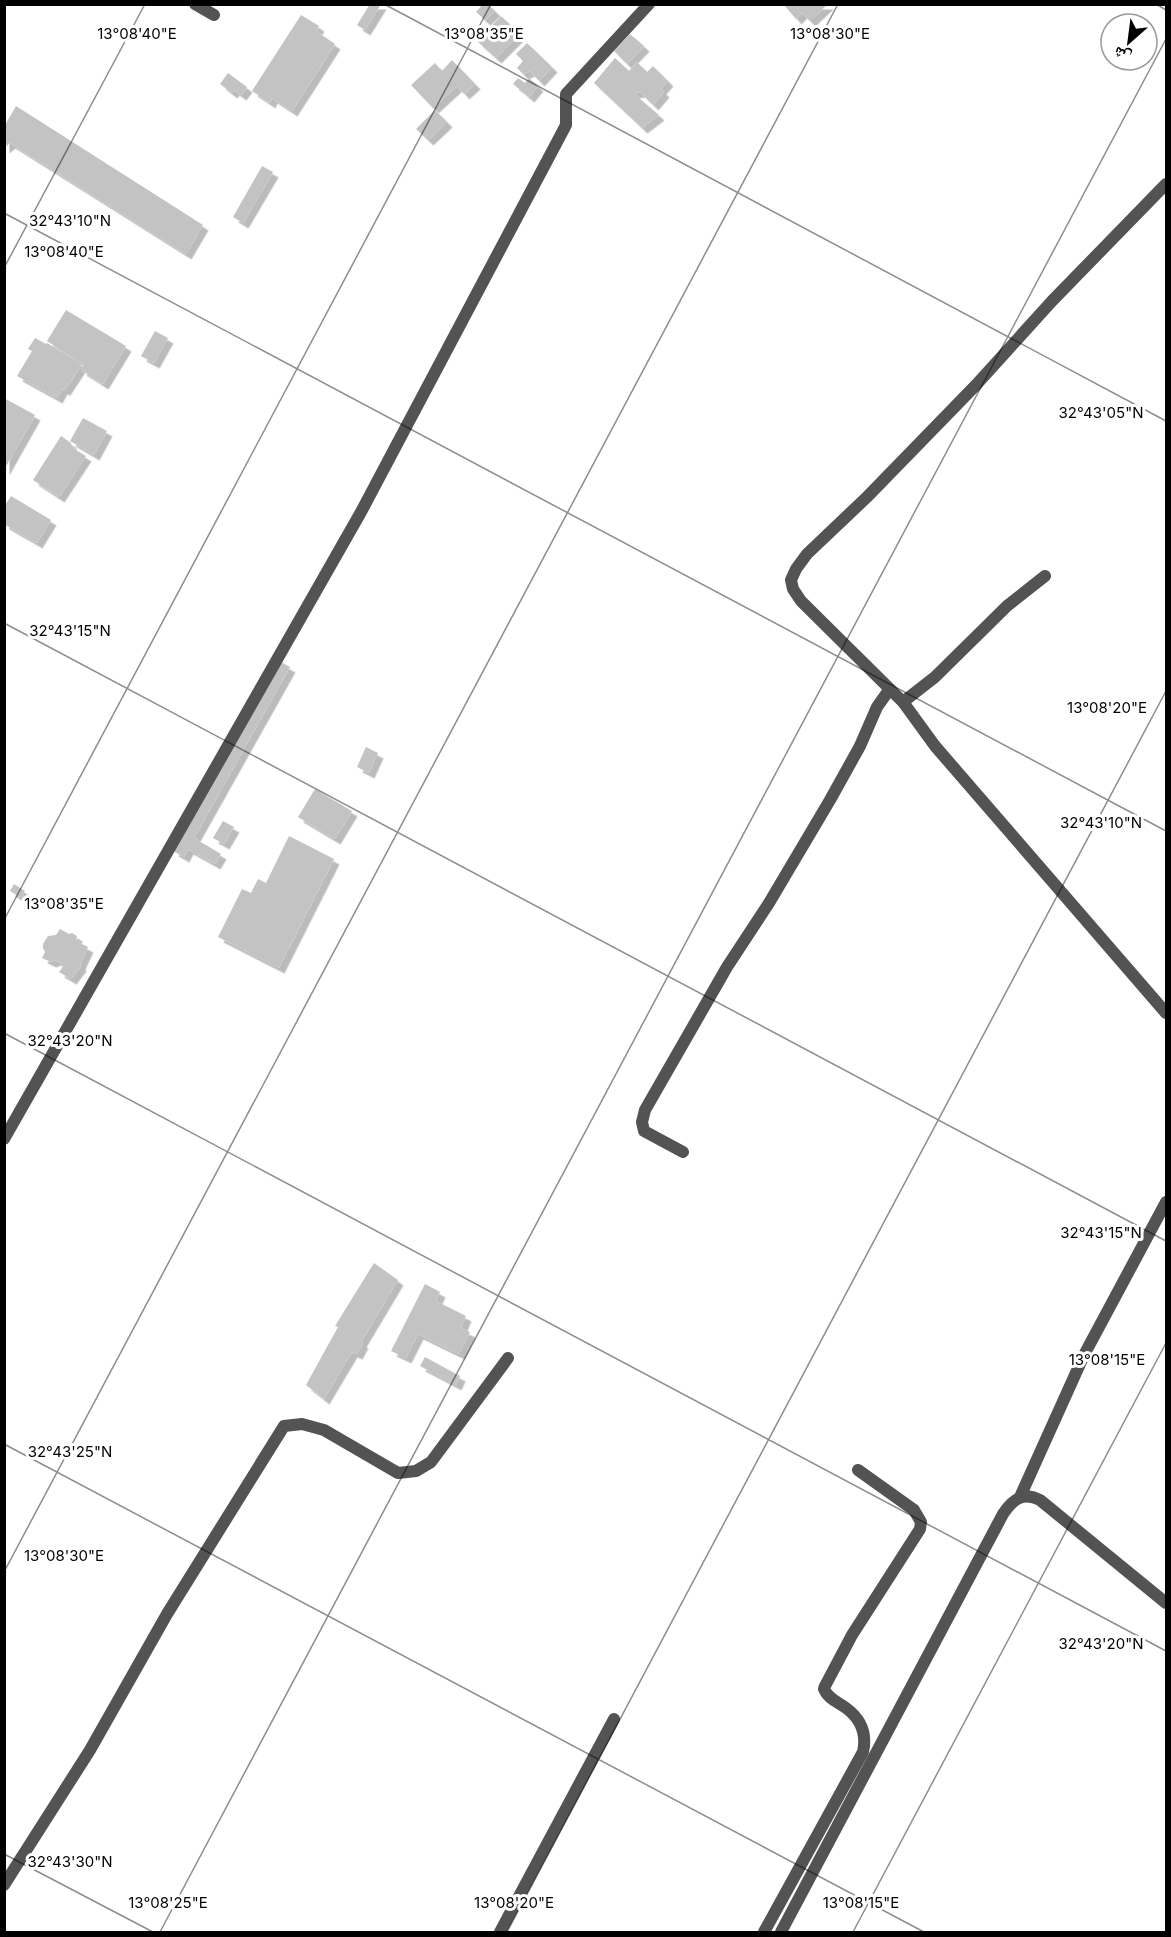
<svg xmlns="http://www.w3.org/2000/svg" width="1171" height="1937" viewBox="0 0 1171 1937" font-family="Inter,'Noto Naskh Arabic',sans-serif">
<defs>
<filter id="shadow"><feDropShadow dx="5.5" dy="5.5" stdDeviation="0" flood-color="#0004"/></filter>
</defs>
<rect width="100%" height="100%" fill="#fff"/>
<g fill="#c3c3c3" filter="url(#shadow)">
<polygon points="370,4 381,4 365,30 357,25"/>
<polygon points="483,4 488,4 495,11 485,20 476,12"/>
<polygon points="786,4 828,4 810,21 802,13 796,19 785,6"/>
<polygon points="301,15 319,26 316,31 335,44 292,111 272,98 270,103 252,91"/>
<polygon points="501,16 520,34 496,58 477,41"/>
<polygon points="630,34 644,46 627,64 614,51"/>
<polygon points="527,43 552,67 539,81 530,71 523,74 517,68 523,61 516,54"/>
<polygon points="615,58 629,71 637,62 647,72 653,66 668,81 661,89 664,92 653,105 640,92 633,93 659,115 642,128 594,83"/>
<polygon points="452,60 475,84 464,94 457,86 433,108 411,85 435,63 442,71"/>
<polygon points="228,73 247,87 241,95 234,90 232,93 220,84"/>
<polygon points="518,78 525,83 529,78 538,86 529,97 513,84"/>
<polygon points="16,106 203,225 186,254 10,143 4,148 4,127"/>
<polygon points="435,110 447,122 428,140 416,129"/>
<polygon points="262,166 273,172 243,223 233,217"/>
<polygon points="66,310 126,346 103,384 81,370 84,365 47,341"/>
<polygon points="155,331 168,338 154,363 141,356"/>
<polygon points="35,338 46,344 47,343 82,364 65,390 62,389 57,398 17,376 32,351 28,349"/>
<polygon points="4,398 35,415 4,470"/>
<polygon points="83,418 107,431 94,455 70,441"/>
<polygon points="61,436 71,443 71,447 86,456 59,497 33,480"/>
<polygon points="11,496 51,520 37,543 4,524 4,507"/>
<polygon points="279,661 290,667 194,838 221,854 215,864 188,849 184,857 173,851"/>
<polygon points="366,747 378,753 369,773 357,767"/>
<polygon points="315,789 352,811 335,839 298,817"/>
<polygon points="223,821 234,827 224,844 213,838"/>
<polygon points="289,836 334,859 279,968 218,937 242,889 251,893 258,879 266,883"/>
<polygon points="14,884 25,891 21,898 10,891"/>
<polygon points="60,929 69,934 72,933 77,936 76,941 88,947 80,964 81,966 71,979 59,972 64,965 55,960 51,962 42,958 45,952 43,948 43,944 48,936 56,935"/>
<polygon points="374,1263 398,1280 361,1342 363,1343 357,1354 352,1352 324,1399 306,1385 338,1327 335,1326"/>
<polygon points="425,1284 440,1292 436,1301 466,1316 461,1328 470,1332 459,1354 418,1334 406,1358 391,1351"/>
<polygon points="425,1357 460,1376 456,1385 420,1366"/>
</g>
<g fill="none" stroke-linecap="round" stroke-linejoin="round">
<g stroke="#535353" stroke-width="12">
<polyline points="195,4 214,15"/>
<polyline points="1166,184 1052,301 976,385 867,497 807,554 796,569 791,580 793,589 801,601 903,702 935,746 1166,1013"/>
<polyline points="903,702 935,677 1007,606 1045,576"/>
<polyline points="4,1139 361,512 566,125 566,94 649,4"/>
<polyline points="683,1152 644,1131 642,1122 645,1110 727,967 769,903 830,800 860,746 877,707 889,690"/>
<polyline points="1020,1497 1084,1355 1166,1202"/>
<polyline points="4,1885 90,1750 167,1614 284,1426 302,1424 324,1430 398,1473 416,1471 431,1462 508,1358"/>
<polyline points="500,1932 614,1719"/>
<path d="M764,1932L863,1752C867,1734 861,1719 846,1708C838,1702 828,1699 824,1689L825,1686L852,1635L920,1529L921,1522L914,1510L858,1470"/>
<path d="M781,1932L1003,1514C1012,1500 1023,1491 1040,1500L1166,1603"/>
</g>
</g>
<path fill="none" stroke="#000" stroke-width="1.5" stroke-opacity="0.45" d="M384,4L1166,421M1156,4L1166,10M4,213L1166,831M4,268L145,4M4,623L1166,1241M4,920L491,4M4,1033L1166,1651M4,1444L924,1932M4,1572L838,4M4,1854L153,1932M160,1932L1166,39M507,1932L1166,691M853,1932L1166,1343"/>
<g font-size="15" text-anchor="middle" fill="#000" stroke="#fff" stroke-width="6" stroke-linejoin="round" paint-order="stroke">
<text x="137" y="39">13°08'40"E</text>
<text x="484" y="39">13°08'35"E</text>
<text x="830" y="39">13°08'30"E</text>
<text x="70" y="226">32°43'10"N</text>
<text x="64" y="257">13°08'40"E</text>
<text x="1101" y="418">32°43'05"N</text>
<text x="70" y="636">32°43'15"N</text>
<text x="1107" y="713">13°08'20"E</text>
<text x="1101" y="828">32°43'10"N</text>
<text x="64" y="909">13°08'35"E</text>
<text x="70" y="1046">32°43'20"N</text>
<text x="1101" y="1238">32°43'15"N</text>
<text x="1107" y="1365">13°08'15"E</text>
<text x="70" y="1457">32°43'25"N</text>
<text x="64" y="1561">13°08'30"E</text>
<text x="1101" y="1649">32°43'20"N</text>
<text x="70" y="1867">32°43'30"N</text>
<text x="168" y="1908">13°08'25"E</text>
<text x="514" y="1908">13°08'20"E</text>
<text x="861" y="1908">13°08'15"E</text>
</g>
<rect width="1171" height="1937" fill="none" stroke="#000000" stroke-width="12"/>
<g transform="translate(1129 42) rotate(208)"><circle r="28" fill="#ffffff" stroke="#999999" stroke-width="1.5"/>
<path d="M0-4.5L10 22L0 15L-10 22Z" fill="#000000"/>
<text y="-9" font-size="16" font-weight="bold" text-anchor="middle" fill="#000000">ش</text>
</g>
</svg>
